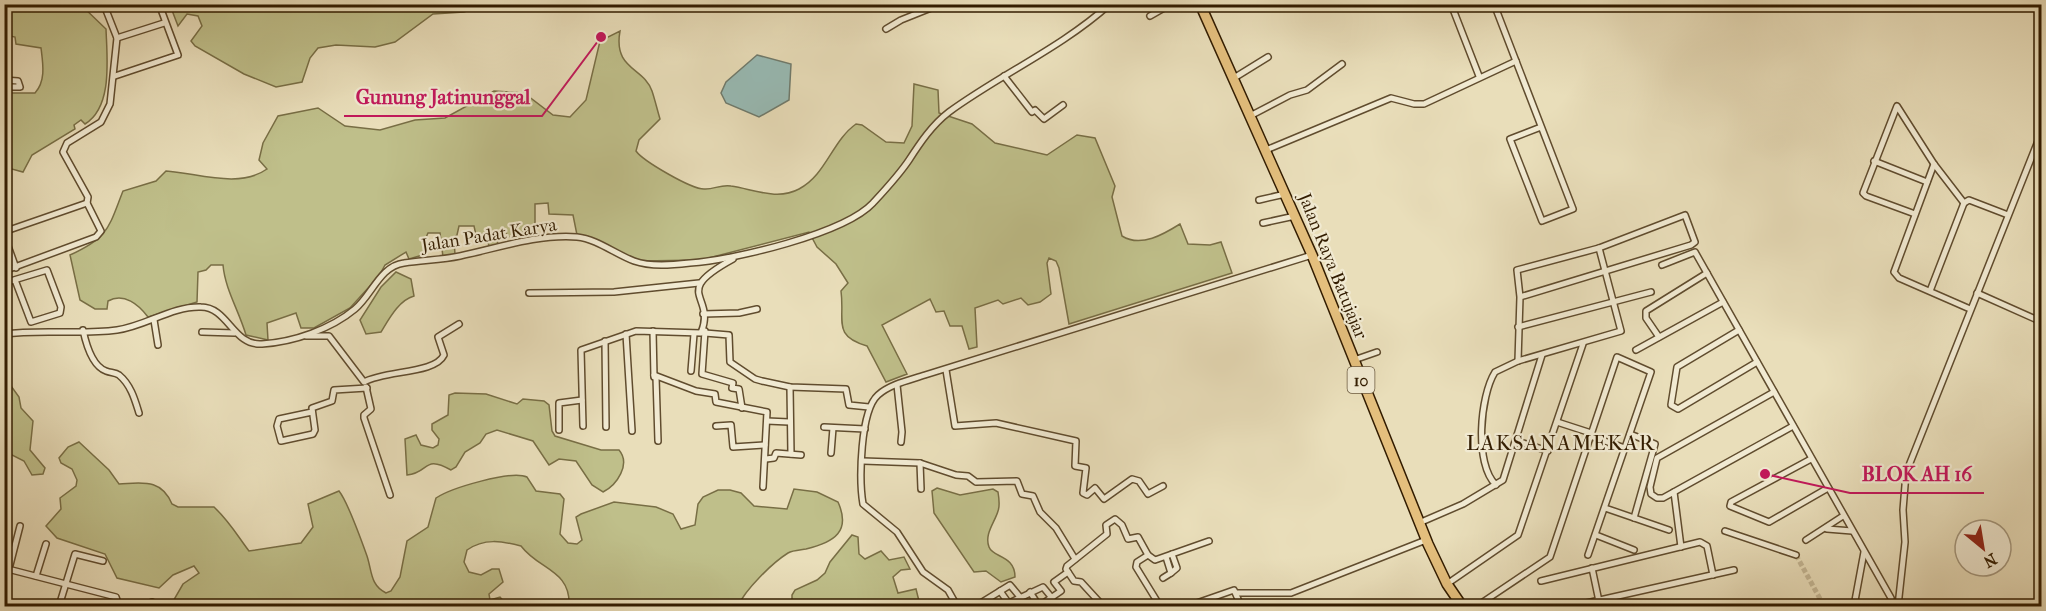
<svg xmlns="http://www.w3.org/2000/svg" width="2046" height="611" viewBox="0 0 2046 611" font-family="'IM FELL French Canon',serif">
<rect width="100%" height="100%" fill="#e9deba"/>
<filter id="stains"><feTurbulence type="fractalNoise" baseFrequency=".00333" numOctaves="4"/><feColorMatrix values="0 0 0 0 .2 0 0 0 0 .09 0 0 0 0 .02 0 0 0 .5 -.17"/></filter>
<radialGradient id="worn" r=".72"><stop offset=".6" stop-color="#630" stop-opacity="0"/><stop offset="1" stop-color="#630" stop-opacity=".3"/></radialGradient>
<g fill="#bfbf8a" stroke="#786e45" stroke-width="1.5">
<path d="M5,4L81,5L106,29C107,58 113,107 85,124L81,120L74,125L75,129L32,155L23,172L12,169L5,175V93H35C46,81 43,64 41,48L16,44L15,37L6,35Z"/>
<polygon points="170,5 170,4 485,5 464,12 433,14 395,42 375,47 336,45 318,48 310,58 302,82 276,87 244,74 195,46 191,41 202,26 198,16 187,14 178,26"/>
<path d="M620,31C613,70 644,67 652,91C655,100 657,109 660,119L639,140L636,151C643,161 691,189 704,189C713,190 721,184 731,186C753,189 777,201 799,189C826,175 832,141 856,124L862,125L886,142L904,143L912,126L914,84L938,90L939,113L972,124L995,143L1047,155L1077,135L1095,138L1115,186L1112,197L1122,236C1141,248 1164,234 1180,224L1188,244L1210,245L1221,242L1232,273L1069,324L1059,268L1056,261L1049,258L1047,263L1051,294L1040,302L1028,305L1021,298L1003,304L998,300L975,308L977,347L969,349L962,326H950L944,311L936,312L930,299L882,325L907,374L886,382L867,346C832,336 845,321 841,291L848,283L836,264L817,247L809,232L701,260L641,261L577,235L573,215L549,214L548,203L535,204V227L524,229L522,234L508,237L505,230L496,232L498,245L490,247L483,234L476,235L474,226H459L457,235L454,237L455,255L443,257L440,233H428L424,242L426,254L409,259L406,252L385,265L379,276L350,308L314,328H301L296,313L267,323L268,340L246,335C239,311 225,289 223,265H211L206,270L198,272L197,302L148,317C139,305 124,292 108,301L107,309H95L80,300L70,255C109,237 108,229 123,191L156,181L166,171C197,173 239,189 267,169L259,160L263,143L278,116L318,108L345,126L380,130L415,120L445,118L494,91L524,93L553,115L570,117L586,100L600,41Z"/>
<path d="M396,272L411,279L414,296C399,300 389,319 381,332L366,334L360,320L381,287Z"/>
<polygon points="4,371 9,374 6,379 19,397 21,408 33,421 30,450 45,468 43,474 32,475 24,461 8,453 5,446"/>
<path d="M455,393L486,394L517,404L523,399L544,401L549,405L552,431L555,436L601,450H619C631,464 617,485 603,492L592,485L576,461L559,459L549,465L533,441L497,430L486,434L480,443L465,452L456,467L451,470C423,454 430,473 407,475L405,439L416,435L421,445L433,448L438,445L439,439L432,430V424L448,415L449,395Z"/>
<path d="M79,442L109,470L119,484C142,483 161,478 172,504L178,507H214C229,521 237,535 249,551L301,543L313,527L308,504L339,491C347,501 362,542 367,556C372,571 370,585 386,593L391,591L400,577L407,541L428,527L436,498C451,488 511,470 527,477L536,491L560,494L564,499L560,534L568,543L577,544L582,540L576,517L581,514L614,502L656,507L673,514L681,529L695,525L698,504L703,497L718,490H730L741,493L754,506L787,509L794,489L817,492L838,502C851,531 835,542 806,549C801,550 793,550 788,553C772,563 745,590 738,606H569C571,570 539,570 521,546C502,541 484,538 467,550L464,562L469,572L481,575L492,569H499L503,582L489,594L490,600L500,597L508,606H173L172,603L183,584L199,573L194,566L173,575L159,588L117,578L105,554L57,538L46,526L61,509L60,498L76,486L77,480L72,469L61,463L59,458L68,447Z"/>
<path d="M937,488L960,495L993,489L998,492C999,498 1000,506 998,511C995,522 984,534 989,547C993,558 1015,555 1015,577L1001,582L986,571L974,572L934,513L932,491Z"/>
<polygon points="852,535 858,537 859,554 865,559 881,551 889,560 904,557 910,569 901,570 893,577 898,593 916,589 919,601 911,606 792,606 792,595 795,590 817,580 825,573 830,562"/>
</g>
<polygon fill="#98bbb5" stroke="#6f7b6d" stroke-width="1.5" points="757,55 791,64 789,100 759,117 726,103 721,93 726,82"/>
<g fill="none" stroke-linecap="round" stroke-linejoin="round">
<polyline stroke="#c4b795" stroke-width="5" stroke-dasharray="5 2.5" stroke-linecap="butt" points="1796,555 1824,606"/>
<g stroke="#604c2e" stroke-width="8">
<g id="street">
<polyline points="1451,4 1479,76"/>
<polyline points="1494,4 1573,209 1542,221 1510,139 1541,127"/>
<polyline points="1150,16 1171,4"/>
<polyline points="886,29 901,20 941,4"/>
<polyline points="117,38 164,23"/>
<polyline points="115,76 178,55 159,4"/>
<polyline points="1004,76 1032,112 1035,110 1044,119 1063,105"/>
<polyline points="1234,78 1268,57"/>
<polyline points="4,80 18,81 20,87 4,87"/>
<polyline points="1250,116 1290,95 1307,90 1342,64"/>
<polyline points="1266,150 1391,98 1414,104 1424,104 1516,61"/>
<polyline points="1874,161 1927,182"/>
<polyline points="1934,164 1894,272 1899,278 1970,309"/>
<polyline points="1259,200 1285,194"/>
<polyline points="1964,203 1969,200 2008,215"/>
<polyline points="1915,214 1866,196 1863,193 1897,106 1934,164 1964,203"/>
<polyline points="1263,223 1295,216"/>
<polyline points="4,234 9,230 87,203"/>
<polyline points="4,235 16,268"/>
<polyline points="1662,265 1695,252 1891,598"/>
<polyline points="4,271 96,237 101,231 87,203 88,197 63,152 67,143 101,122 110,104 117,38 106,10 109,4"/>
<polyline points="4,283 47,270 61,307 60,313 31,322 15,280"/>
<polyline points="1930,291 1964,203"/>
<polyline points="529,293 614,292 699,283"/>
<polyline points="1977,293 2042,322"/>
<polyline points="703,314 739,313 757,309"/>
<polyline points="154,320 158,345"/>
<polyline points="1518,327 1651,292"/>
<path d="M83,330C86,344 92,366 106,371C111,373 115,372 119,375C131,385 135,400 139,413"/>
<polyline points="1739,330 1677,367 1671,405 1678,409 1757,362"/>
<polyline points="653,331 654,377"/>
<polyline points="705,331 702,374 733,383 732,388 739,389 742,408"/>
<polyline points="202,332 235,333"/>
<polyline points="705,333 729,335 730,362 755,379 762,381 790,387 846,389 849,405 869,407"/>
<path d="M4,334C42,329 80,335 117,330C146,326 172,306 201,307C228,307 233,346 262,344C294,342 331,329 355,309C372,295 380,266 404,263C422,260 441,260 460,256C498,248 537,234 577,237C597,239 615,254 634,261C651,267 672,265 690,263C733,260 844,234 873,203C885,190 899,175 909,160C920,143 932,125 949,112C1001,74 1061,48 1110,4"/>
<polyline points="626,334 632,431"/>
<path d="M306,336H329L364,382C386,370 435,374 444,355L438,337L459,324"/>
<polyline points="1659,337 1646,318 1646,311 1707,273"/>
<polyline points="605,341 606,427"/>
<polyline points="1636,350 1723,302"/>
<polyline points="1354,360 1377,352"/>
<polyline points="1518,361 1520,297 1517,270 1599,248 1685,215 1695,242 1691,245 1520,297"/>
<polyline points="946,370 955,426 996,423 1076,441 1075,466 1086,468 1083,493 1087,495 1095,488 1104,499 1132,479 1139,481 1148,494 1163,486"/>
<polyline points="691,371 694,334"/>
<polyline points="654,375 696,391 715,394 716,402 767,412 763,487"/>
<polyline points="656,377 658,441"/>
<polyline points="897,385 902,432 901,442"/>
<polyline points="366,387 371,409 364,415 364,418 390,495"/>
<polyline points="790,387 791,454"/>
<polyline points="1774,392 1657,458 1650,487 1651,494 1657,498 1663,498 1793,426"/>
<polyline points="312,412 279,419 277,426 281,441 313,434 315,430 312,408 332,401 334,390 367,388"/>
<polyline points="767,421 789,422"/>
<polyline points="1557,422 1591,433"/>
<path d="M583,426L581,350L636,331L701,333C717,294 669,294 733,259"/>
<polyline points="716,426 731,425 733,447 765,445"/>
<polyline points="824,427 865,429"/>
<polyline points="559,430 559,403 582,400"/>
<polyline points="1630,434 1655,444 1634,518"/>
<polyline points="1590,436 1625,448"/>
<polyline points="1517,441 1548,451"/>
<polyline points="831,453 833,428"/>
<polyline points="766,459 774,458 776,453 801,455"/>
<polyline points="1811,459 1731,502 1730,506 1769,522 1828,488"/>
<polyline points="863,461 920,463 956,475 968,476 976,482 1017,481 1022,494 1033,496 1040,512 1056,528 1075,559"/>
<polyline points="920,463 921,489"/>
<path d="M1496,485C1474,464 1480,396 1495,372L1518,361L1621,331L1599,248"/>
<polyline points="1674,492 1681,547"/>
<polyline points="1605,508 1669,530"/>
<polyline points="1419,523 1463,504 1503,480 1542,355"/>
<polyline points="1827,529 1852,531"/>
<polyline points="1725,531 1796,555"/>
<polyline points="1596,535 1634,550"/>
<polyline points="1806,540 1843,516"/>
<polyline points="4,568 116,597 119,606"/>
<polyline points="1592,568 1600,606"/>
<polyline points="9,569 20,526"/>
<polyline points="1171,573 1177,568 1172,554"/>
<polyline points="36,576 46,544"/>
<polyline points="1163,578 1171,573 1166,557"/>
<polyline points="1541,581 1700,542 1707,546 1713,575"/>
<polyline points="1447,584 1518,535 1583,344"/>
<polyline points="1000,591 1010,605"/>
<polyline points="1030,592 1039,606 1061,591 1054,582 1068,572"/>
<polyline points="1236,593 1291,593 1426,540"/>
<polyline points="4,602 23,606"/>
<polyline points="1009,603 1043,587 1052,598"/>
<polyline points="59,606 75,554 103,561"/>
<polyline points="151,606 152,602"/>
<path d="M957,606L948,590L923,572L897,532L863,504C859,480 860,411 878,395C890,384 910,380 925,375L1312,255"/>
<polyline points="976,606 1010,585 1020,597"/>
<polyline points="1103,606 1081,582 1074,581 1066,569 1067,566 1107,534 1106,525 1115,519 1122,525 1128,539 1138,537 1148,555"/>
<polyline points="1160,606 1136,567 1137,562 1148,555 1155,560 1209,541"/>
<polyline points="1188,606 1234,590 1241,606"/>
<polyline points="1477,606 1550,557 1617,357 1651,372 1588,555"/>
<polyline points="1573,606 1734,570"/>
<polyline points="1712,606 1721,606"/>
<polyline points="1854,606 1864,552"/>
<polyline points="1898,606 1905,542 1903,510 1906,473 2042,131"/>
</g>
</g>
<g stroke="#321c00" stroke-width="12">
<polyline id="highway" points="1200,4 1312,255 1428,544 1447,584 1462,606"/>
</g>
<use href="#street" stroke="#f1ead2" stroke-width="5"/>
<use href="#highway" stroke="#e4bf7d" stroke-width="9"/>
</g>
<g text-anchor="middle" stroke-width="4.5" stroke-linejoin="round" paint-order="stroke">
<rect fill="#f1ead2" stroke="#6b5a3f" stroke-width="1.5" x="1347.5" y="367" width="27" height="26" rx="4.5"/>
<g font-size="16" font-weight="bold" fill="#321c00">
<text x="1361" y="386">10</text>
</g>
<g font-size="18" fill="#321c00" stroke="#f1ead2">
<text transform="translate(489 235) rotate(-9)" y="6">Jalan Padat Karya</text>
<text transform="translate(1333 266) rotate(68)" y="6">Jalan Raya Batujajar</text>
</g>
<g font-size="21" letter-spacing="1.5" fill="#321c00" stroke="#f1ead2">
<text x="1561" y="450">LAKSANAMEKAR</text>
</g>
</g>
<path fill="none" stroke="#c2185b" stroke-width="2" d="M601 37L542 116H344M1765 474L1850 493H1984"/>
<g fill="#c2185b" stroke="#f1ead2" stroke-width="2">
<circle cx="601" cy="37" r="6"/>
<circle cx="1765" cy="474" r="6"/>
</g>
<g font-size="20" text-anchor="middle" font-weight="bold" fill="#c2185b" stroke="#f1ead2" stroke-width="4.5" stroke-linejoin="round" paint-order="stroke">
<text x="443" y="104">Gunung Jatinunggal</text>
<text x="1917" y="481">BLOK AH 16</text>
</g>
<rect width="2046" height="611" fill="none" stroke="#e9deba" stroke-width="24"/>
<rect x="6" y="6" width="2034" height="599" fill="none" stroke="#321c00" stroke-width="3"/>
<rect x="12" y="12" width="2022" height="587" fill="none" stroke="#321c00" stroke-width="1.5"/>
<g transform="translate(1983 548) rotate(150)"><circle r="28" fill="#f1ead2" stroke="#a5987e" stroke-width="1.5"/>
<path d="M0-4.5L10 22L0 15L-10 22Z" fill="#8f2418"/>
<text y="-9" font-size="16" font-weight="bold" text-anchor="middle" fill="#321c00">N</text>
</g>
<rect width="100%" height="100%" filter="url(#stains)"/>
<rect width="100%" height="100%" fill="url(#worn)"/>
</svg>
